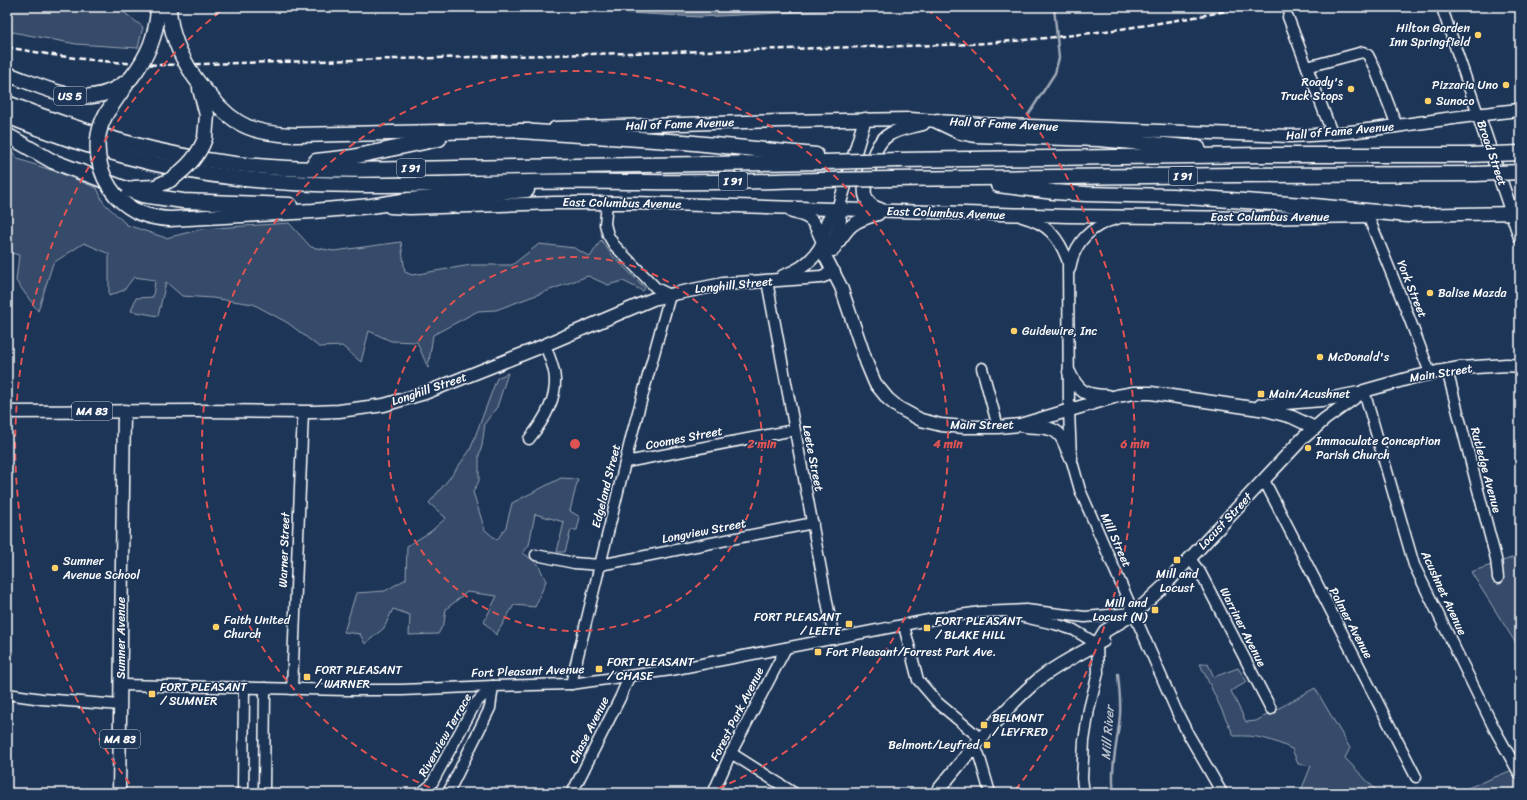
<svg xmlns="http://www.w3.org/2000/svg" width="1527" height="800" viewBox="0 0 1527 800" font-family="Sriracha,sans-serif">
<rect width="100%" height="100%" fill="#1d3557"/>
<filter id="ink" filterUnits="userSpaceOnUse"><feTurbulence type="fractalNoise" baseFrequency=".025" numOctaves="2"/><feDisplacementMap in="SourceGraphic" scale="8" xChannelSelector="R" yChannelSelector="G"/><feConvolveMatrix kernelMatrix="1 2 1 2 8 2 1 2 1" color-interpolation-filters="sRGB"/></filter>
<g filter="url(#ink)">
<g fill="#364b69" stroke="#9aa5b4">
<polygon points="7,7 57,7 63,9 117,7 143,27 138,48 76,44 7,31"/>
<polygon points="7,149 11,150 18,159 60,173 97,188 103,202 127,225 166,238 202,229 289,223 311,247 334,251 401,242 405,272 412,275 471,265 512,265 539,244 575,248 590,257 601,240 612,255 645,288 643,291 623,281 608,285 588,276 496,310 478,311 433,335 428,368 417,342 391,341 369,331 361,362 342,346 319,347 288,323 253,304 212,298 182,296 166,282 158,316 131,311 136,298 153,297 155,280 134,277 124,290 109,296 109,254 84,243 53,263 38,311 16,281 19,255 7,252 9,216 7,214"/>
<polygon points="508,373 497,407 485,423 482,446 479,455 479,481 473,492 485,530 497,540 506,527 512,503 561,478 578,479 570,511 580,517 577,530 571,530 565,552 557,552 564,522 535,514 529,545 523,553 538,564 546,581 535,607 514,605 496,635 484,622 497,596 467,592 446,609 444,623 438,634 409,635 410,615 393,609 384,628 365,644 360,634 344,632 356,593 385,591 406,579 407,546 430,532 446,518 429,503 452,475 470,450 497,378"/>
<polygon points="1520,555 1520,650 1471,572"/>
<path d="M1200,664H1208L1214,677L1238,668L1247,682L1231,691L1246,722L1256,721L1315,688L1350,748L1345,758L1379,793H1358L1353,787L1345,793H1300L1311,766L1298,764L1292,749C1270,739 1258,735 1234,736Z"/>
<polygon points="1520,767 1520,793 1455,793"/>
</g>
<polygon fill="#617289" stroke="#a0aab8" points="521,7 906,7 699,17"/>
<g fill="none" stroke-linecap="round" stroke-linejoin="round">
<g stroke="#a0aab8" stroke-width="2.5">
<polyline points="1028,115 1055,73 1059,58 1054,7"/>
<path d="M1114,793C1110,767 1118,741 1120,715C1121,702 1119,687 1118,674"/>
</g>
<g stroke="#fff" stroke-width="13">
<g id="minor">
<polyline points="1443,11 1478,114"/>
<polyline points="1288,17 1332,133"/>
<polyline points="1307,67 1363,52 1368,55 1375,69 1397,126"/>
<polyline points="1368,216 1405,307 1430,373"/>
<path d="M1022,217C1048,224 1059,237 1068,262L1069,411L1071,458L1080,490L1176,710L1187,732L1222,793"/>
<path d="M1070,269C1074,243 1091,225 1117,219"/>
<polyline points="767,281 834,639"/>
<polyline points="982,368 998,427"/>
<polyline points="1447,370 1496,559 1498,578"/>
<polyline points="1364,391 1414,565 1494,728 1519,773"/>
<path d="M529,439C542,423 556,401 555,380C555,368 549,356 545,345"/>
<polyline points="626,462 794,430"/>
<polyline points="1264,480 1416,777"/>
<polyline points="536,555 574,563 600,565 813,523"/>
<polyline points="1190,559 1200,572 1271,709"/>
<polyline points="1011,614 1055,624 1074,630 1097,644 1098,673 1089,709 1084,741 1082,778 1084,793"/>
<polyline points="904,626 918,680 937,702 981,739"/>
<polyline points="571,684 632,434 670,295 656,288 614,245 608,235 605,224 607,203"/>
<polyline points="121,685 346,690 402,690 493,686 571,684 671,670 939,618 981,612 1026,610 1085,617 1133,613"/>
<polyline points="292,689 303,412"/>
<polyline points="7,694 42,699 120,705"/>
<polyline points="974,747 979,755 990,793"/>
<polyline points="731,753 794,793"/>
<polyline points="243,793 244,687"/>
<polyline points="264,793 265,688"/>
<polyline points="421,793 431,785 475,704 493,686"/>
<polyline points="448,793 490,708 493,686"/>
<polyline points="572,793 620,698 629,677"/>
<polyline points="713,793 731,753 786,648"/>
</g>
</g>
<g stroke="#fff" stroke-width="15">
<g id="major">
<polyline points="1478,114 1520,237"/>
<polyline points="865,119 838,209 828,220 824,233 823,242 825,256 841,287 867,364 875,383 888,399 899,408 921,420 941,425 964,427 998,427 1020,425 1117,396 1134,393 1151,393 1266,410 1292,417 1315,428"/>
<path d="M555,128L780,121L910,119L980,124L1290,136C1367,134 1443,117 1520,110"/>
<polyline points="487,131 529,130"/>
<polyline points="390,207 410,208 555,203 635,203 1068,216 1253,218 1367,216"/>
<path d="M880,209C869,206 863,198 865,186C870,169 873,143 890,134C900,128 912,127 923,124"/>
<polyline points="1399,215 1520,213"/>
<polyline points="834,241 840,220 838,209"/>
<path d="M833,250C849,226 850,222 878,214"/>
<path d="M783,276C801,270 815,260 823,242C814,223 815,217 792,212"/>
<path d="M1069,372C1078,392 1086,396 1108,396"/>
<polyline points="1261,405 1322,400 1359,393"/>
<polyline points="7,412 195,411 312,412 339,411 384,405 425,393 533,350 653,299 678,293 723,284 821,277 834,272"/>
<path d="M1025,426C1039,428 1056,425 1063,440C1066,446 1068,452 1071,458"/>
<polyline points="1097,644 1105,631 1135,613 1164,586 1303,438 1325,419 1364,391 1410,378 1437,372 1460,368 1507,365 1520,366"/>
<polyline points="119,793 124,411"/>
<path d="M936,793C968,754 1000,712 1039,679C1057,665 1077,655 1097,644L1103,641"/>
</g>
</g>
<g stroke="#fff" stroke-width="17">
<g id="highway">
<path d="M7,74C50,89 90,114 131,78"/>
<path d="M193,75C198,83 205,90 211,97C236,128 257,134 296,135L487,131"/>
<polyline points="200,89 207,115 205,138"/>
<path d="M7,103C78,131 160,155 235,164C327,174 421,168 513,167C617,165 721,164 824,162"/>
<polyline points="106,114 126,85"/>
<path d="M7,116C81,146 158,169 237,178C334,190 433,183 530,182C569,181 607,182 646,182C704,183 761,181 819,180"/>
<polyline points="937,121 960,132 975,135 1099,139 1198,148"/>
<polyline points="520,131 684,142 816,155"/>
<polyline points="7,135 52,161 142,195 183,201 290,205"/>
<polyline points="899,160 1262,155 1469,155"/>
<polyline points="316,161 352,157 439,139"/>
<polyline points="890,179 1238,175 1475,174"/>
<polyline points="998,185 1054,192 1086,194 1172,196 1304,205 1408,215"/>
<polyline points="134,188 155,187 170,180"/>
<path d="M117,197C132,212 148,218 170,219L313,211L371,206L409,200L527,190"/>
</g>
</g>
<use href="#minor" stroke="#1d3557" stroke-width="10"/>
<use href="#major" stroke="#1d3557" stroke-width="12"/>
<use href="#highway" stroke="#1d3557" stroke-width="14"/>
<path stroke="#fff" stroke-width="2.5" stroke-dasharray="6 3" stroke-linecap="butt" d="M7,47C58,57 109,63 161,65L902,46C935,45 967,45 999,42C1082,36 1164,24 1246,7"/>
<g stroke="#fff" stroke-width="17" stroke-linecap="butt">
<g id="highway-bridge">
<path d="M169,7C170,33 179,53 193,75"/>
<path d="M131,78C148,56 157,35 158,7"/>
<path d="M106,114C91,141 97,174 117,197"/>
<polyline points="1469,155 1520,153"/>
<polyline points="824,162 899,160"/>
<polyline points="1475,174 1520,172"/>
<path d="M170,180C186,169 199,156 205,138"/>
<polyline points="819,180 890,179"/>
</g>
</g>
<use href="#highway-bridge" stroke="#1d3557" stroke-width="14"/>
</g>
</g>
<g fill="none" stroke="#de5353" stroke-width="2" stroke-dasharray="7 5">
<circle cx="575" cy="444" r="187"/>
<path d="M441 792A373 373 0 1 1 709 792"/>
<path d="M137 793A560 560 0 0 1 223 9M927 9A560 560 0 0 1 1013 793"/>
</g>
<g fill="#ffd166" stroke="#1d3557" stroke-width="1.5">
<circle cx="1478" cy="35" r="4"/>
<circle cx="1506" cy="85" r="4"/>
<circle cx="1351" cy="89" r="4"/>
<circle cx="1428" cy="101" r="4"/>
<circle cx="1430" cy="293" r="4"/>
<circle cx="1014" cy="331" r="4"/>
<circle cx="1320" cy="357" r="4"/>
<rect x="1257" y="390" width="8" height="8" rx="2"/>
<circle cx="1308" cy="448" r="4"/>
<rect x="1173" y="556" width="8" height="8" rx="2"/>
<circle cx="55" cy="568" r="4"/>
<rect x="1151" y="606" width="8" height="8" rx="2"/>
<rect x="845" y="620" width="8" height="8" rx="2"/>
<circle cx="216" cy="627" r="4"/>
<rect x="923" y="624" width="8" height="8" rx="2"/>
<rect x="814" y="648" width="8" height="8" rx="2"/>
<rect x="595" y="665" width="8" height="8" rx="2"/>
<rect x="303" y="673" width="8" height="8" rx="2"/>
<rect x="148" y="690" width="8" height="8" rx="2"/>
<rect x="980" y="721" width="8" height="8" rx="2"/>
<rect x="983" y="741" width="8" height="8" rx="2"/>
</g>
<g text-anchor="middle" stroke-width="3" stroke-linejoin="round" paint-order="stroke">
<g fill="#1d3557" stroke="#bbc2cd" stroke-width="1">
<rect x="54" y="87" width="32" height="18" rx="3"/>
<rect x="397" y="159" width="28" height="18" rx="3"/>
<rect x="1169" y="167" width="28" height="18" rx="3"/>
<rect x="719" y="172" width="28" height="18" rx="3"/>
<rect x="72" y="402" width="40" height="18" rx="3"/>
<rect x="100" y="730" width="40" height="18" rx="3"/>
</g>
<g font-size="11" font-weight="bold" fill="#fff">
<text x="70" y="100">US 5</text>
<text x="411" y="172">I 91</text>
<text x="1183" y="180">I 91</text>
<text x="733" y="185">I 91</text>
<text x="92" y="415">MA 83</text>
<text x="120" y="743">MA 83</text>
</g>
<g font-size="12" fill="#fff" stroke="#1d3557" text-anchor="start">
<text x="1470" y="32" text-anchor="end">Hilton Garden<tspan x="1470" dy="14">Inn Springfield</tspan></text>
<text x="1343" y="86" text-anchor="end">Roady's<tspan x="1343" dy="14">Truck Stops</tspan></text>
<text x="1498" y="89" text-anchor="end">Pizzaria Uno</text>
<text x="1436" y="105">Sunoco</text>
<text x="1438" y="297">Balise Mazda</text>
<text x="1022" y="335">Guidewire, Inc</text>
<text x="1328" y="361">McDonald's</text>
<text x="1269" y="398">Main/Acushnet</text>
<text x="1316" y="445">Immaculate Conception<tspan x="1316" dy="14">Parish Church</tspan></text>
<text x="63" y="565">Sumner<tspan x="63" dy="14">Avenue School</tspan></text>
<text x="1177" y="578" text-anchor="middle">Mill and<tspan x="1177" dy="14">Locust</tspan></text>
<text x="1147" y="607" text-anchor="end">Mill and<tspan x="1147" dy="14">Locust (N)</tspan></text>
<text x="841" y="621" text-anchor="end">FORT PLEASANT<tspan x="841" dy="14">/ LEETE</tspan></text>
<text x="224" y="624">Faith United<tspan x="224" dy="14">Church</tspan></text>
<text x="935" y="625">FORT PLEASANT<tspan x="935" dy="14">/ BLAKE HILL</tspan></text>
<text x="826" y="656">Fort Pleasant/Forrest Park Ave.</text>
<text x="607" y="666">FORT PLEASANT<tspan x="607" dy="14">/ CHASE</tspan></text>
<text x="315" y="674">FORT PLEASANT<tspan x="315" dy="14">/ WARNER</tspan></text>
<text x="160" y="691">FORT PLEASANT<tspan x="160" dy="14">/ SUMNER</tspan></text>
<text x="992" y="722">BELMONT<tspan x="992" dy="14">/ LEYFRED</tspan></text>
<text x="979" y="749" text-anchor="end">Belmont/Leyfred</text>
</g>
<g font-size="12" fill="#fff" stroke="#1d3557">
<text transform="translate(680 124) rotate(-2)" y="4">Hall of Fame Avenue</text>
<text transform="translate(1004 124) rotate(3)" y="4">Hall of Fame Avenue</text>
<text transform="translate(1340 131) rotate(-5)" y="4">Hall of Fame Avenue</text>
<text transform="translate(1492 153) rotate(71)" y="4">Broad Street</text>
<text transform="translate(622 203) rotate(1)" y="4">East Columbus Avenue</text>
<text transform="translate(946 213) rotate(2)" y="4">East Columbus Avenue</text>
<text x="1270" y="221">East Columbus Avenue</text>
<text transform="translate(734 285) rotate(-6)" y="4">Longhill Street</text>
<text transform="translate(1412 289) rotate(68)" y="4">York Street</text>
<text transform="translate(1441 373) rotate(-9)" y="4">Main Street</text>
<text transform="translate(429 389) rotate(-19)" y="4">Longhill Street</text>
<text x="982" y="429">Main Street</text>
<text transform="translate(684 438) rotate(-11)" y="4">Coomes Street</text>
<text transform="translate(813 458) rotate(79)" y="4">Leete Street</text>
<text transform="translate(1486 470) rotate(75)" y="4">Rutledge Avenue</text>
<text transform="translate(606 486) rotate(-76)" y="4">Edgeland Street</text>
<text transform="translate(1225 521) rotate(-47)" y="4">Locust Street</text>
<text transform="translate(704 531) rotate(-11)" y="4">Longview Street</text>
<text transform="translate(1116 540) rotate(66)" y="4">Mill Street</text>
<text transform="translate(284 550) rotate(-88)" y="4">Warner Street</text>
<text transform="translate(1444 593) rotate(65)" y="4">Acushnet Avenue</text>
<text transform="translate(1351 623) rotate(62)" y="4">Palmer Avenue</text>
<text transform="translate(1243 627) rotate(63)" y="4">Warriner Avenue</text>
<text transform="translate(121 638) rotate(-90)" y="4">Sumner Avenue</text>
<text transform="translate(528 671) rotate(-2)" y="4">Fort Pleasant Avenue</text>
<text transform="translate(737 714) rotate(-63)" y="4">Forest Park Avenue</text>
<text transform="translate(589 730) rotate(-63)" y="4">Chase Avenue</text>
<text transform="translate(445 735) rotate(-60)" y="4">Riverview Terrace</text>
</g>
<g font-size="13" font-style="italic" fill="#b8c0ca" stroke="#1d3557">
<text transform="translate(1107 733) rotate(-86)" y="5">Mill River</text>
</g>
</g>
<circle cx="575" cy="444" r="6" fill="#de5353" stroke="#1d3557" stroke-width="2"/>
<g font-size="12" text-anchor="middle" font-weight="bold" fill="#de5353" stroke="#1d3557" stroke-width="3" stroke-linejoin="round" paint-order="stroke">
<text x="762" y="448">2 min</text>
<text x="948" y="448">4 min</text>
<text x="1135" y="448">6 min</text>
</g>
<rect width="1527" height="800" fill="none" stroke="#1d3557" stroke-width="24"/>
<rect x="12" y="12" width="1503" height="776" fill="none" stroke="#fff" stroke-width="1.5" filter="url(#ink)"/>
</svg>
